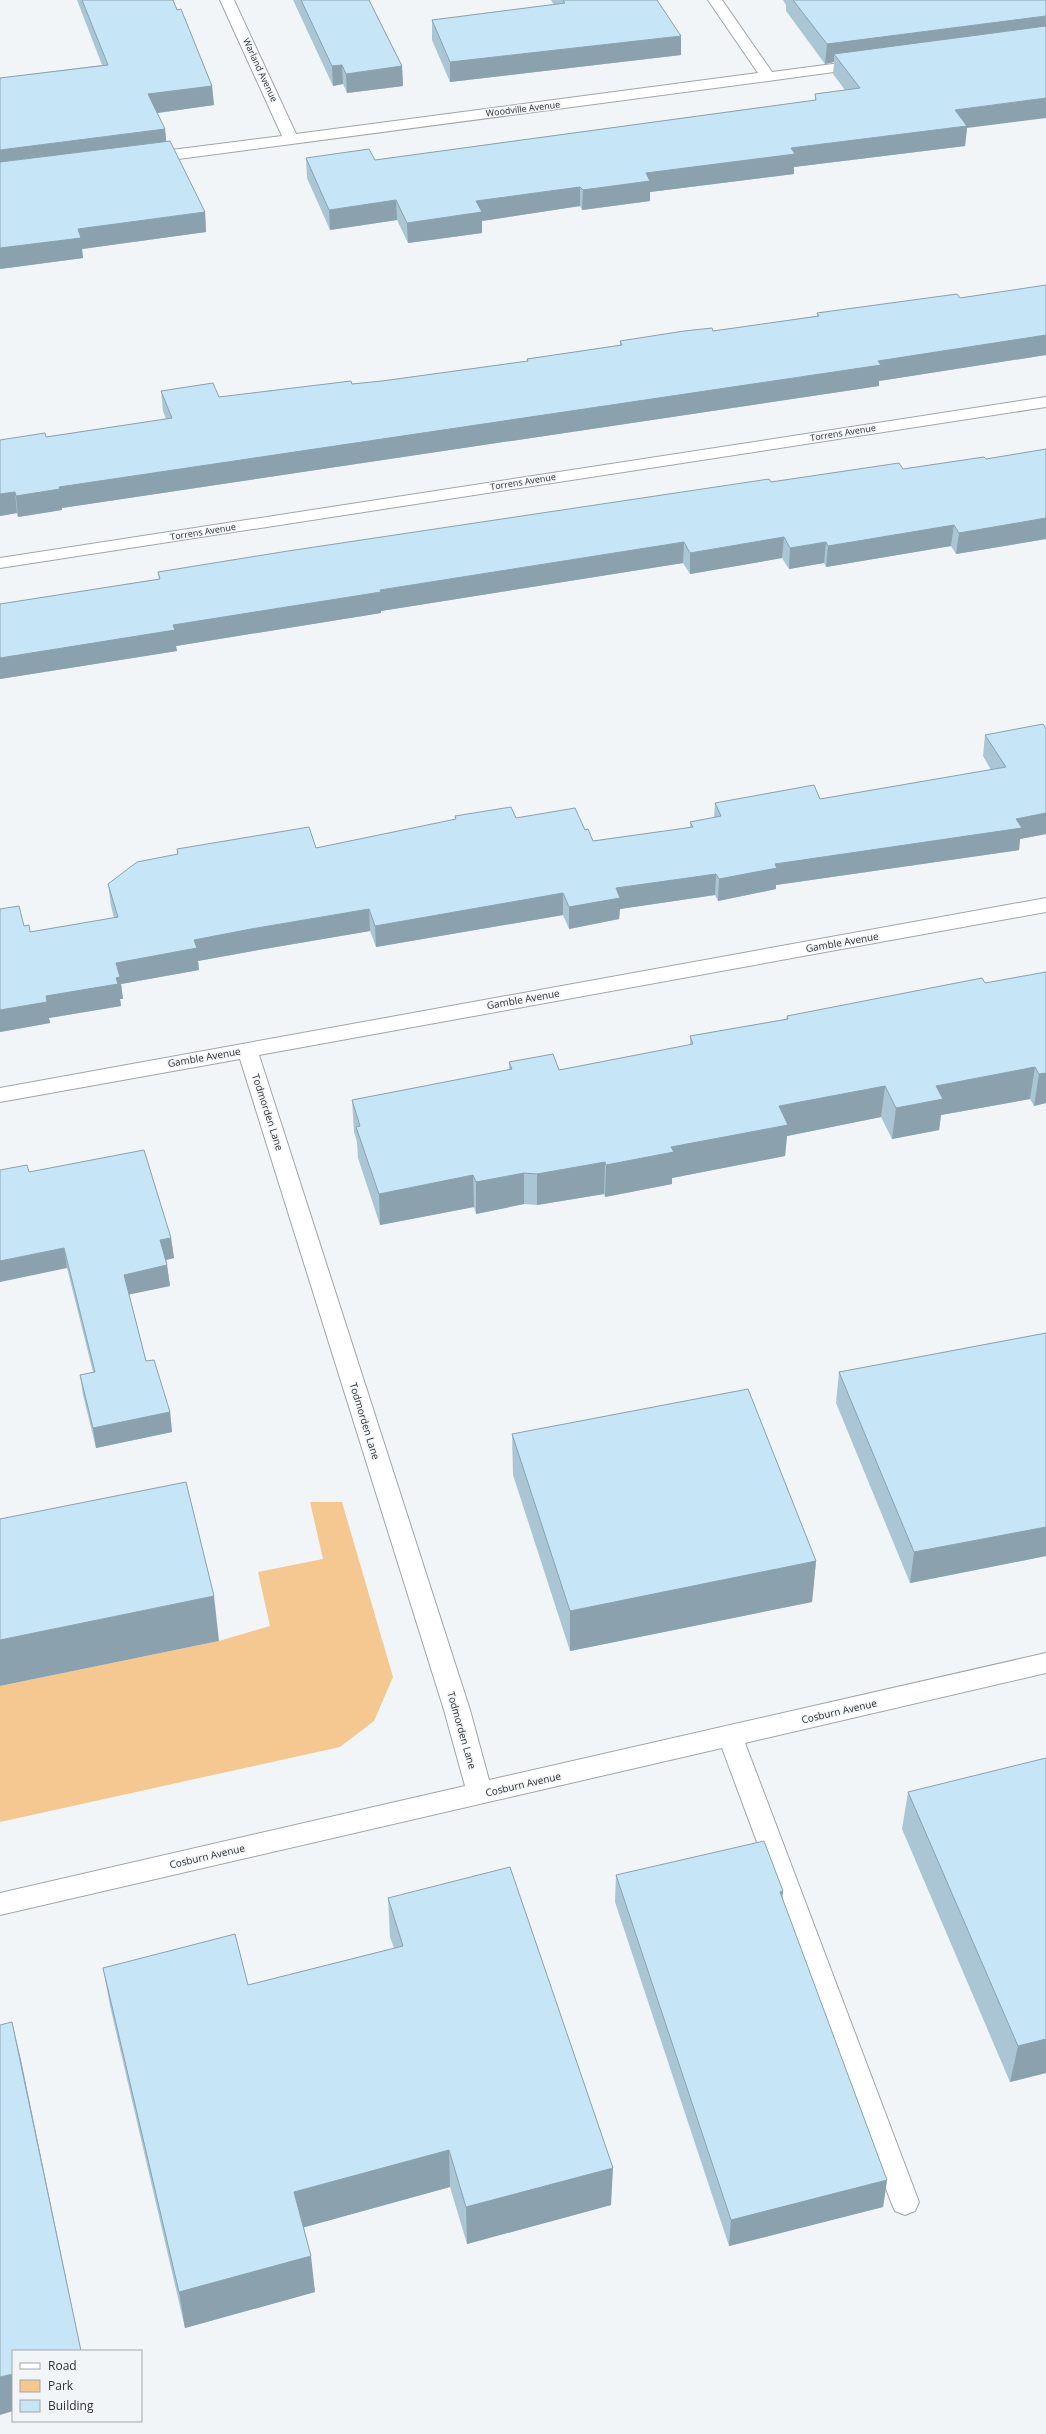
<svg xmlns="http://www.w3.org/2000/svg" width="1046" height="2434" viewBox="0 0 1046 2434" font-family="'Open Sans',sans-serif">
<rect width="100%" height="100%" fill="#f1f5f8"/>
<polygon fill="#f4c890" points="310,1502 342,1502 393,1677 374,1721 340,1747 0,1822 0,1686 219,1641 270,1626 258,1572 323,1559"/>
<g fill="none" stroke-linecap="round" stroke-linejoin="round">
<g stroke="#a1a5a8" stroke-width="2">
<g id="minor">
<polygon points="220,0 234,0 296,134 758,73 708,0 722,0 772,72 863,60 870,64 863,68 768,81 148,163 143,161 140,158 143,155 148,153 282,136"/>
<polygon points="1046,397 1046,407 0,568 0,558"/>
<polygon points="1046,898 1046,912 259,1055 470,1710 489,1780 1046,1653 1046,1673 745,1743 919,2202 915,2211 905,2215 895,2211 891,2202 722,1748 0,1915 0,1893 465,1786 444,1710 240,1059 0,1102 0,1088"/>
</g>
</g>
<use href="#minor" fill="#fff" fill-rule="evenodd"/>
</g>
<g fill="#aac6d4">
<polygon points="77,0 173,0 212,86 214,105 157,113 165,129 166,142 205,212 206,232 82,249 83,258 0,269 0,78 102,65"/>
<polygon points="293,0 369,0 402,66 403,86 347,93 343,84 333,86"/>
<polygon points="551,0 657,0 681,36 681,55 450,82 432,40 432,20 554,5"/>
<polygon points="783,0 1046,0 967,128 965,146 794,167 794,174 650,192 650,201 582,210 580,206 482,221 482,233 408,243 397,220 330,230 307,178 306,158 375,160 815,100 815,94 845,90 833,74 834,62 825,64 786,11 786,5"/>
<polygon points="1046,286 1046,355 879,381 879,386 62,508 62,510 18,517 17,513 0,516 0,440 46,437 166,419 163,411 161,391 219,397 382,381 527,361 527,359 620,345 620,341 713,331 817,316 817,313 960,298"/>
<polygon points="1046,449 1046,539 956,554 951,546 826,567 824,563 789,569 782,558 690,574 683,563 381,611 381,613 176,646 177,651 0,679 0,604 159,579 158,572 771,482 903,469 986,459"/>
<polygon points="1046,729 1046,834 1020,839 1019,850 776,885 776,889 718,901 715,895 620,909 619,919 569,929 563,915 376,947 370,931 253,951 198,961 199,970 121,984 123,999 120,999 121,1006 49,1018 50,1023 0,1032 0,909 24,926 30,932 114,918 111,906 108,884 177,855 177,849 316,848 455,820 455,816 516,818 585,830 593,841 690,828 690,822 714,818 715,803 820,799 991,770 983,756 985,735"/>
<polygon points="1046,972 1046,1103 1034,1106 1030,1099 941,1115 939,1130 892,1139 881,1117 787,1136 785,1156 672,1178 672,1184 605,1197 604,1194 537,1205 524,1204 476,1214 474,1207 380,1225 358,1158 357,1142 354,1132 352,1100 509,1070 509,1062 559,1070 690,1045 690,1036 786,1019 787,1016 985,983"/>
<polygon points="29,1172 171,1238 174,1258 166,1260 167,1265 170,1286 129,1294 146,1361 170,1412 172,1432 96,1448 83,1395 80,1375 93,1372 67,1268"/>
<polygon points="1046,1333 1046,1556 910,1583 836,1403 839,1372"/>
<polygon points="512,1434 816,1561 812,1602 570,1651 513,1475"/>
<polygon points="908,1792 1046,2073 1010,2082 902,1829"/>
<polygon points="616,1875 783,1891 782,1898 887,2180 883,2207 729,2246 615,1902"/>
<polygon points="388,1898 611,2205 467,2244 450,2187 304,2227 315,2292 185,2328 110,2006 103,1968 248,1985 394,1948 390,1937"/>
</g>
<g fill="#8ba1ad">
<polygon points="1046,16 1046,35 834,54 834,62 825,64 827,44"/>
<polygon points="681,36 681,55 450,82 450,62"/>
<polygon points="342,65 343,84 333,86 332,66"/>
<polygon points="402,66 403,86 347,93 346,74"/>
<polygon points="212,86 214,105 150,114 148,94"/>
<polygon points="1046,98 1046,118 967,128 965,146 794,167 794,174 650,192 650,201 582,210 583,190 646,173 791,148 955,110"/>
<polygon points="165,129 167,149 0,170 0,150"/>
<polygon points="580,187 580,206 482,221 482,233 408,243 407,223 476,201"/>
<polygon points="396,200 397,220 330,230 329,210"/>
<polygon points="205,212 206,232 82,249 83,258 0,269 0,248 78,229"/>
<polygon points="1046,335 1046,355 879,381 879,386 62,508 62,510 18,517 16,496 59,487"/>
<polygon points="15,492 17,513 0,516 0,494"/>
<polygon points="1046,518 1046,539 956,554 959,533"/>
<polygon points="954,525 951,546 826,567 828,546"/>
<polygon points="784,537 782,558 690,574 690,553"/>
<polygon points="684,542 683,563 381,611 381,613 176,646 177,651 0,679 0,658 173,625 380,590"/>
<polygon points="826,542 824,563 789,569 790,548"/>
<polygon points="1046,813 1046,834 1020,839 1019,850 776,885 776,889 718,901 719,879 775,864"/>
<polygon points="716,874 715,895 620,909 619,919 569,929 569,907 616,888"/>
<polygon points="563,893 563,915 376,947 375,926"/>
<polygon points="369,909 370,931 253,951 198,961 199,970 121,984 123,999 120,999 121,1006 49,1018 50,1023 0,1032 0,1010 46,996 116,978 116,963 194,940 251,929"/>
<polygon points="1035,1067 1030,1099 941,1115 939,1130 892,1139 896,1108 936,1086"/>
<polygon points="1046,1073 1046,1103 1034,1106 1039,1074"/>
<polygon points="885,1086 881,1117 787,1136 785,1156 672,1178 672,1184 605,1197 606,1165 671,1147 779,1106"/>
<polygon points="605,1162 604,1194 537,1205 537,1174"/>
<polygon points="524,1173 524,1204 476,1214 476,1182"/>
<polygon points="473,1175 474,1207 380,1225 379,1194"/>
<polygon points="171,1238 174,1258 162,1261 160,1240"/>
<polygon points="64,1248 67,1268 0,1282 0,1261"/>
<polygon points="167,1265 170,1286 127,1295 124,1275"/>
<polygon points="170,1412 172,1432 96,1448 93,1428"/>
<polygon points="1046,1527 1046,1556 910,1583 914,1552"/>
<polygon points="816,1561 812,1602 570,1651 570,1611"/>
<polygon points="214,1596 219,1641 0,1686 0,1640"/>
<polygon points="783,1891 780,1918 780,1892"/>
<polygon points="12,2022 21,2060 81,2351"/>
<polygon points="1046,2039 1046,2073 1010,2082 1018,2046"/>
<polygon points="449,2150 450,2187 298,2229 294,2192"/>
<polygon points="613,2168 611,2205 467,2244 466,2207"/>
<polygon points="887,2180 883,2207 729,2246 731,2220"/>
<polygon points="311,2256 315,2292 185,2328 179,2292"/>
<polygon points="13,2374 13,2411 0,2415 0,2377"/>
</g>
<g fill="#c6e6f7" stroke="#8ba1ad">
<polygon points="82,0 173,0 177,10 181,9 212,86 148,94 165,129 0,150 0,78 108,65"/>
<polygon points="301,0 369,0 402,66 346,74 342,65 332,66"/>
<polygon points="563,0 657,0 681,36 450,62 432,20 565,3"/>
<polygon points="793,0 1046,0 1046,16 827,44"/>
<polygon points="1046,26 1046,98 955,110 967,126 791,148 795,154 646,173 650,181 583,190 580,187 476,201 482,212 407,223 396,200 329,210 306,158 369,149 375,160 816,100 815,94 860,88 834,54"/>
<polygon points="170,141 205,212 78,229 81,238 0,248 0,162"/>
<polygon points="1046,285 1046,335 878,361 881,365 59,487 60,489 16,496 15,492 0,494 0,440 45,433 46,437 172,418 161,391 213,383 219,397 351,381 352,384 382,381 528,361 527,359 622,345 620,341 684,331 712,328 713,331 819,316 817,313 957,294 960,298"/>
<polygon points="1046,449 1046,518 959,533 954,525 828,546 826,542 790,548 784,537 690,553 684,542 380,590 381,592 173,625 175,630 0,658 0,604 160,579 158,572 288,551 769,479 771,482 899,463 903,469 984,457 986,459"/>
<polygon points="1043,724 1046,729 1046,813 1016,819 1022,828 775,864 777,868 719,879 716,874 616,888 620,898 569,907 563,893 375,926 369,909 251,929 194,940 197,948 116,963 120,977 116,978 118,984 46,996 47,1002 0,1010 0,909 19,906 24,926 29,925 30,932 118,917 108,884 137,862 178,854 177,849 309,827 316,848 456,819 455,816 511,807 516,818 575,808 585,830 588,829 593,841 693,827 690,822 721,816 715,803 814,785 820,799 1006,767 985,735"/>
<polygon points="1046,972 1046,1073 1039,1074 1035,1067 936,1086 943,1099 896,1108 885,1086 779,1106 788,1125 671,1147 674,1152 606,1165 605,1162 537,1174 524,1173 476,1182 473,1175 379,1194 356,1127 360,1126 352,1100 512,1069 509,1062 553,1054 559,1070 693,1044 690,1036 788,1019 787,1016 982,978 985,983"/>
<polygon points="144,1150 171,1238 160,1240 167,1265 124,1275 146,1361 154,1360 170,1412 93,1428 80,1375 95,1372 64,1248 0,1261 0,1170 27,1165 29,1172"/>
<polygon points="1046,1333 1046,1527 914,1552 839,1372"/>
<polygon points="748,1389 816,1561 570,1611 512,1434"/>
<polygon points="186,1482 214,1596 0,1640 0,1519"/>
<polygon points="1046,1758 1046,2039 1018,2046 908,1792"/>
<polygon points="764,1841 783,1891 780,1892 887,2180 731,2220 616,1875"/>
<polygon points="510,1867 613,2168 466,2207 449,2150 294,2192 311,2256 179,2292 103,1968 235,1934 248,1985 403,1946 388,1898"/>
<polygon points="12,2022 81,2351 13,2351 13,2374 0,2377 0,2025"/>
</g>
<g text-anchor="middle" stroke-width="3" stroke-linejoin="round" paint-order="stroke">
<g font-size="9" fill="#303132" stroke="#f1f5f8">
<text transform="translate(260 70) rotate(65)" y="3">Warland Avenue</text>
<text transform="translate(523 109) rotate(-7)" y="3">Woodville Avenue</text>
<text transform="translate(843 433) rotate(-9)" y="3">Torrens Avenue</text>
<text transform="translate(523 482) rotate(-9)" y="3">Torrens Avenue</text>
<text transform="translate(203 532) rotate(-9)" y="3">Torrens Avenue</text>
</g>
<g font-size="10" fill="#303132" stroke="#f1f5f8">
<text transform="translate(842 942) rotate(-10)" y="4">Gamble Avenue</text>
<text transform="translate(523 999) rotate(-10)" y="4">Gamble Avenue</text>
<text transform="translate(204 1057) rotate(-10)" y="4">Gamble Avenue</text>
<text transform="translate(268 1112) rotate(72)" y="4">Todmorden Lane</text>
<text transform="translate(365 1421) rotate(73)" y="4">Todmorden Lane</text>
<text transform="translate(839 1711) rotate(-13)" y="4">Cosburn Avenue</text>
<text transform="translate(462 1730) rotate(74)" y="4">Todmorden Lane</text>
<text transform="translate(523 1784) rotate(-13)" y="4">Cosburn Avenue</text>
<text transform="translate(207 1856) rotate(-13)" y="4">Cosburn Avenue</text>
</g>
</g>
<rect x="12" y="2350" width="130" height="72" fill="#f1f5f8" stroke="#a4a7a9"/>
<rect x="20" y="2363" width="20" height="6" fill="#ffffff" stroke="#a4a7a9"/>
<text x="48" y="2370" font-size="12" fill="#303132">Road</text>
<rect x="20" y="2380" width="20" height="12" fill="#f4c890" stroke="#a4a7a9"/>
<text x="48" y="2390" font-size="12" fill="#303132">Park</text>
<rect x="20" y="2400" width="20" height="12" fill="#c6e6f7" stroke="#a4a7a9"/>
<text x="48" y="2410" font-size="12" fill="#303132">Building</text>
</svg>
